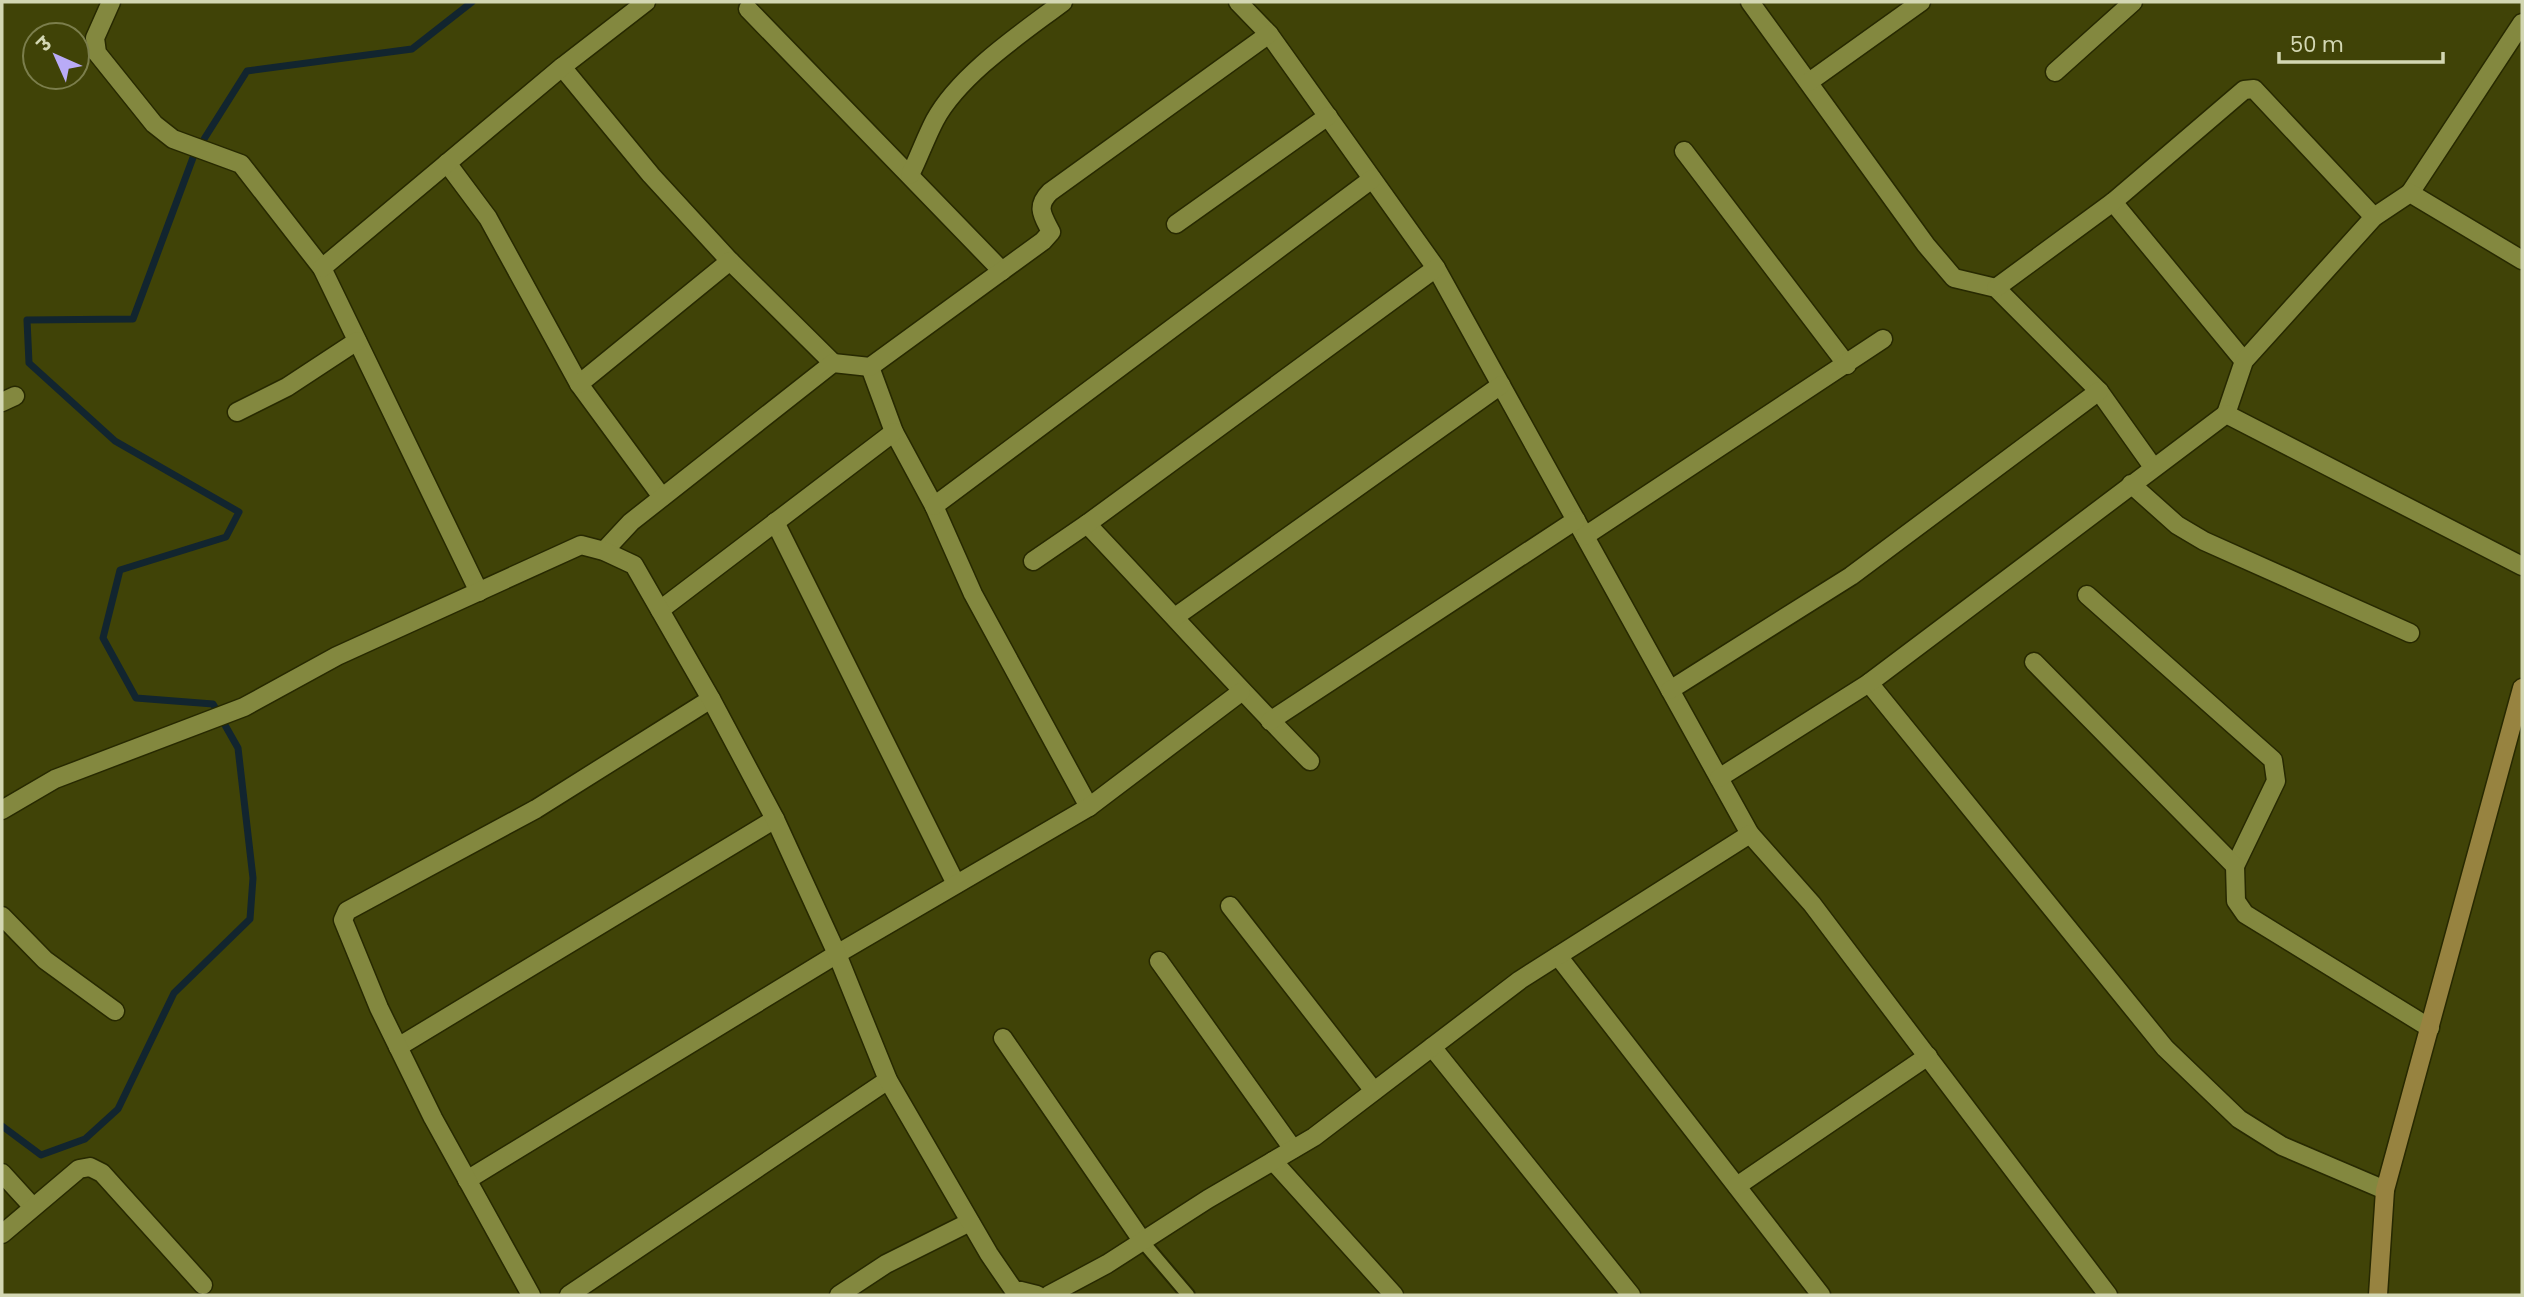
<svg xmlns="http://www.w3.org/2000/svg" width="2524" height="1297" viewBox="0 0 2524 1297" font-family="Poppins,'Noto Sans Devanagari',sans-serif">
<rect width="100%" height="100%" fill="#404307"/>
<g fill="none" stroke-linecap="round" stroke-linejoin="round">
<polyline stroke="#12252f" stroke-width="7" points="2,1126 41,1155 85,1139 118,1109 174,993 250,919 253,878 238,748 213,704 136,698 103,638 120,570 226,537 239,512 115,441 29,363 27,320 133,319 194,155 247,71 412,49 472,2"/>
<g stroke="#272901" stroke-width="16">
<polyline id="service" points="1143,1242 1188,1295"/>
</g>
<g stroke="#272901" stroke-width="21">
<g id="minor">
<polyline points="111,2 95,38 97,53 154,124 173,139 241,164 322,268 479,592"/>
<polyline points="1238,2 1269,34 1436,268 1750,834"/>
<polyline points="1750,2 1926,245 1954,278 1996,288 2099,391 2153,467"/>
<polyline points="748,9 1002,271"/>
<polyline points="562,67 651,175 730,261 833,363"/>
<polyline points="2055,72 2133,2"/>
<polyline points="1809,82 1921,2"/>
<polyline points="1684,151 1847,365"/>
<polyline points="447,163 488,218 579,384 662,497"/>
<path d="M910,175C919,157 926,137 935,120C960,74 1022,33 1063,2"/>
<polyline points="2410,193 2522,23"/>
<polyline points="2113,202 2244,361"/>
<polyline points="1176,224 1328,116"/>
<polyline points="322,268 562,67 646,2"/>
<polyline points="1996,288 2113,202 2244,90 2254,89 2374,217"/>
<polyline points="870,367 894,432 934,506 973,594 1089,807"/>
<polyline points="579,384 730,261"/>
<polyline points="2,402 15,396"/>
<polyline points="237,412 287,387 357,341"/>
<polyline points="2226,414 2244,361 2374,217 2410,193 2522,260"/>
<polyline points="2131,484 2177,525 2204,541 2410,633"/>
<polyline points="934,506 1372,179"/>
<polyline points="775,522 956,884"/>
<path d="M1087,524C1162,603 1234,684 1310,761"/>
<polyline points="1585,536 1883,339"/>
<path d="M604,551L631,522L833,363L870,367L1043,241L1051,232C1043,216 1035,207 1050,192L1269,34"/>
<polyline points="1033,561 1087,524 1436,268"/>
<polyline points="2087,595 2273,760 2276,781 2235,866"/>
<polyline points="660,610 894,432"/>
<polyline points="1175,617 1501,385"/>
<polyline points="2034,662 2235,866 2236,901 2245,914 2430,1028"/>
<polyline points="1869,683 2165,1048 2239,1119 2282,1146 2385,1190"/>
<polyline points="1670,690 1851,576 2099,391"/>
<polyline points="1270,721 1576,520"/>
<polyline points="1719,778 1869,683 2226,414 2522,566"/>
<polyline points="1230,906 1374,1091"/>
<polyline points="2,916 45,960 115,1011"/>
<polyline points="1558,956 1821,1295"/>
<polyline points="1159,961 1293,1149"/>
<polyline points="1003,1038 1143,1242"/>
<polyline points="398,1047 775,819"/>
<polyline points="1432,1047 1631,1295"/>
<polyline points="1273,1161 1394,1295"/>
<polyline points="2,1173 33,1207"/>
<polyline points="467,1180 837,954 1089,807 1241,692"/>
<polyline points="1737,1186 1928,1056"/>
<polyline points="2,1234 79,1169 90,1167 102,1173 203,1285"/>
<polyline points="531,1295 433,1118 379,1008 343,920 347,911 536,809 711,699"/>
<polyline points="569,1295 888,1080"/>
<polyline points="839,1295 886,1264 970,1222"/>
</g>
</g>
<g stroke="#272901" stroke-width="21">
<g id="tertiary">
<polyline points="2,810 55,779 244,707 337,656 581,545 604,551 634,565 711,699 775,819 837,954 888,1080 989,1254 1013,1289 1037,1295"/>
<polyline points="1049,1295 1107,1264 1208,1199 1314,1137 1520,980 1750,834 1812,904 2108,1295"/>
</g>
</g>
<g stroke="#272901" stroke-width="21">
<polyline id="secondary" points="2378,1295 2385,1190 2522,688"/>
</g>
<use href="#service" stroke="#83883f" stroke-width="12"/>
<use href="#minor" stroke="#83883f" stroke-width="18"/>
<use href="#tertiary" stroke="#83883f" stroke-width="18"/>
<use href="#secondary" stroke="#978340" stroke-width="18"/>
</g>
<rect width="2524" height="1297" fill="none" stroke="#d3d7b3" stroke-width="7"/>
<g transform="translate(56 56) rotate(315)"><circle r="33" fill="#404307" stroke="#7b7e4c" stroke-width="2"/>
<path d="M0-5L12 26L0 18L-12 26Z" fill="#b9abf7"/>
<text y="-10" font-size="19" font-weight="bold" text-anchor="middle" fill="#d3d7b3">उ</text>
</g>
<path d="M2279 52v10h164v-10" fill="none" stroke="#d3d7b3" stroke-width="3.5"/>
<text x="2290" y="52" font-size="21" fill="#d3d7b3" stroke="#404307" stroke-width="5" paint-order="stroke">50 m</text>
</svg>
